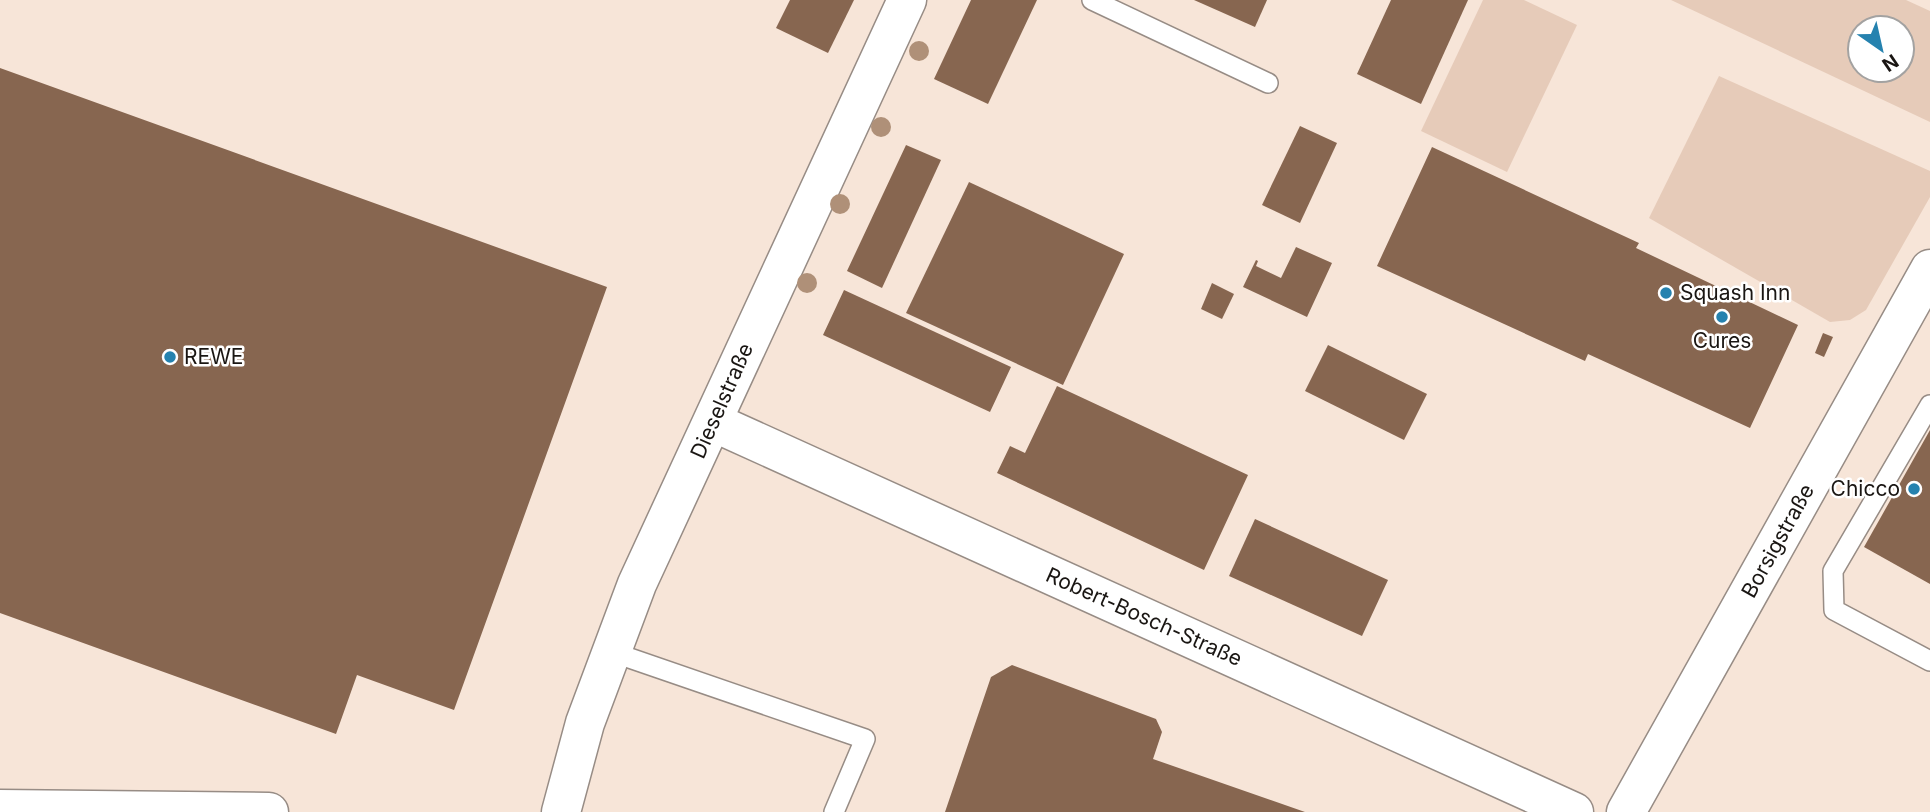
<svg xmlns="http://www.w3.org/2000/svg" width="1930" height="812" viewBox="0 0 1930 812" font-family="Inter,sans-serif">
<rect width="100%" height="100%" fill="#fdf1e9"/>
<path fill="#f7e5d8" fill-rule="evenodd" d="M0,0H1930V812H0ZM1860,28H1902V70H1860Z"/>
<g fill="#e6cbb9" fill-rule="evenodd">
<polygon points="1483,0 1524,0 1577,25 1507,172 1421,131"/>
<path d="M1671,0H1906L1930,11V122ZM1902,28V70H1860V28Z"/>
<polygon points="1719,76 1930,171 1930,197 1866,310 1850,320 1830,322 1649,218"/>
</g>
<g fill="#876650">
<polygon points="790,0 854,0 828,53 776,28"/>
<polygon points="971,0 1037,0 988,104 934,79"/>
<polygon points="1194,0 1267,0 1255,27"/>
<polygon points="1391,0 1468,0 1421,104 1357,74"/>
<polygon points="0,68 607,287 454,710 357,675 336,734 0,613"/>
<polygon points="1300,126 1337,143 1300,223 1262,205"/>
<polygon points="906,145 941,160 882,288 847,271"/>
<polygon points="1432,147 1639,243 1636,248 1798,325 1750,428 1588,354 1585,361 1377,266"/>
<polygon points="969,182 1124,254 1063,385 906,313"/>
<polygon points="1296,247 1332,263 1307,317 1243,287 1256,260 1258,261 1256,266 1281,278"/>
<polygon points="1212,283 1234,294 1222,319 1201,309"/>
<polygon points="844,290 1011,367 990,412 823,335"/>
<polygon points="1823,333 1833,337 1824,357 1815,353"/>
<polygon points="1328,345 1427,394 1404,440 1305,391"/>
<polygon points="1057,386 1248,475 1204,570 997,473 1010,446 1025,453"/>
<polygon points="1930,430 1930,584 1864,547"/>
<polygon points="1255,519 1388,580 1362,636 1229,576"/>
<polygon points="1012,665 1156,719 1162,732 1153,759 1305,812 945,812 991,677"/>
</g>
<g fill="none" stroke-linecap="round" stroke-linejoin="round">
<g stroke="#978c85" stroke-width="22">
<g id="service">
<polyline points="1092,0 1268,83"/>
<polyline points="1930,405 1833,571 1834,610 1930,661"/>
<polyline points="612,652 865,739 834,812"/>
</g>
</g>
<g stroke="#978c85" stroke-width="41">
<g id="minor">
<polyline points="713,422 1574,812"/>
<polyline points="0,809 269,812"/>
<polyline points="561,812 585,723 637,584 907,0"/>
<polyline points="1626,812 1930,269"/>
</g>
</g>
<use href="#service" stroke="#fff" stroke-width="19"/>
<use href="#minor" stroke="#fff" stroke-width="38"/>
</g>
<g fill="#af9078">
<circle cx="919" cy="51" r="10"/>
<circle cx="881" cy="127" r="10"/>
<circle cx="840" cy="204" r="10"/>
<circle cx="807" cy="283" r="10"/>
</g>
<g fill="#2582af" stroke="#fff" stroke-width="2.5">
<circle cx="1666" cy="293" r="7"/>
<circle cx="1722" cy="317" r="7"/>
<circle cx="170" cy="357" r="7"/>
<circle cx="1914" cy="489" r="7"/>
</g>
<g text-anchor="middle" stroke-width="5" stroke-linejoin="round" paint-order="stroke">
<g font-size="21" fill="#1a1613" stroke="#fff" text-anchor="start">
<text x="1680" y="300">Squash Inn</text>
<text x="1722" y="348" text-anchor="middle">Cures</text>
<text x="184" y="364">REWE</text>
<text x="1900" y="496" text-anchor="end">Chicco</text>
</g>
<g font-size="21" fill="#1a1613" stroke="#fff">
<text transform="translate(722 401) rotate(-66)" y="7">Dieselstraße</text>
<text transform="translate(1778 541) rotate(-61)" y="7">Borsigstraße</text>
<text transform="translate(1144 617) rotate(24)" y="7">Robert-Bosch-Straße</text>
</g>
</g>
<g transform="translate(1881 49) rotate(146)"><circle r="33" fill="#ffffff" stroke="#a3a2a1" stroke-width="2"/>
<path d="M0-5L12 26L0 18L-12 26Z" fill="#2582af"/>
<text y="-10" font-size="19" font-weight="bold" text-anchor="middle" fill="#1a1613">N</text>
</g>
</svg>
